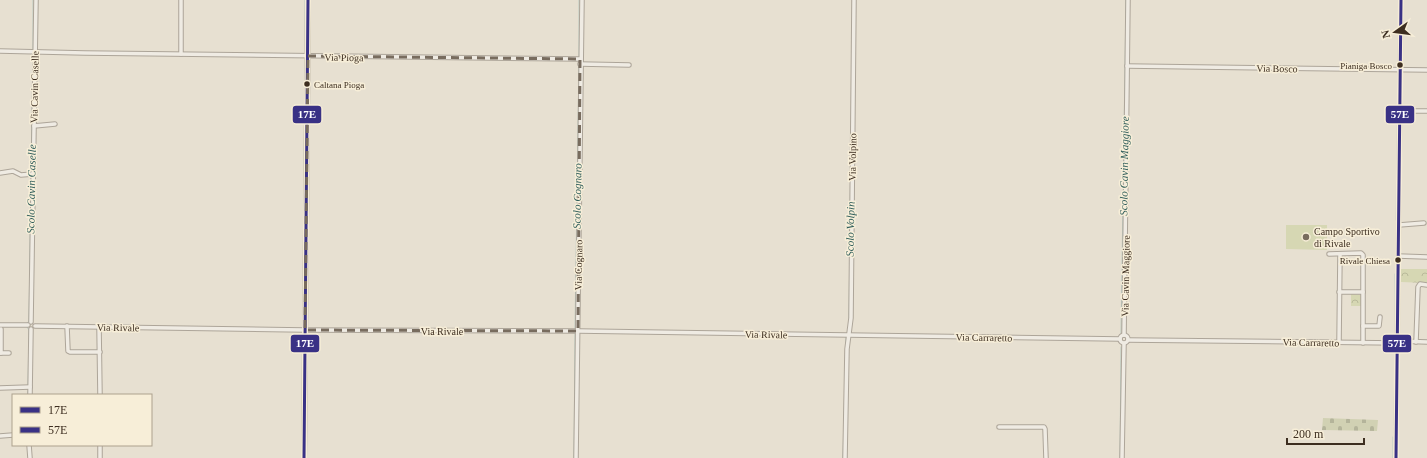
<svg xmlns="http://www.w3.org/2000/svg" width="1427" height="458" viewBox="0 0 1427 458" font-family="Georgia,serif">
<defs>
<pattern id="cemetery-stones" width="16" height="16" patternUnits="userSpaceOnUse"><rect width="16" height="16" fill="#d1d1b3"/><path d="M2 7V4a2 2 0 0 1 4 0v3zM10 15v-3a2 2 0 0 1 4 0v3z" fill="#b4b49a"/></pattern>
<pattern id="park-crowns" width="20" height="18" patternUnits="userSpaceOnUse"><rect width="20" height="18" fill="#d6d7b3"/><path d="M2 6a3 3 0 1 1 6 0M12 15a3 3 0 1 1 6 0" fill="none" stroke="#b9b99a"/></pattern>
</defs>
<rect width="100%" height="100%" fill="#e7e0d1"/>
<polygon fill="url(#cemetery-stones)" points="1323,418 1378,420 1377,431 1322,430"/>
<g fill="url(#park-crowns)">
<polygon points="1401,269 1427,269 1427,283 1401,282"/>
<polygon points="1351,294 1361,295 1361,306 1351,306"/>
</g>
<polygon fill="#d6d7b3" points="1286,225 1327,225 1327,250 1286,249"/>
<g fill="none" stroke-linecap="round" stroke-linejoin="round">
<g stroke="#bcccc2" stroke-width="1">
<polyline points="305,0 305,54"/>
<polyline points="33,50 33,0"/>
<polyline points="579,57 579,0"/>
<polyline points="1398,67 1399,0"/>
<polyline points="31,173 33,54"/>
<polyline points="1396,220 1398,71"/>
<polyline points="27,323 29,321 31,176"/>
<polyline points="849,324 851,137"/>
<polyline points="27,327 29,330 28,384"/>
<polyline points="575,329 579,62"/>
<polyline points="1121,333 1126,0"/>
<polyline points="1395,341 1395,274"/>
<polyline points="28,395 28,391"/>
<polyline points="1394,425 1395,345"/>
<polyline points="1394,433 1394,428"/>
<polyline points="1393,437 1393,458"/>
<polyline points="302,458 305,58"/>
<polyline points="574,458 575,334"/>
<polyline points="843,458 846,337"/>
<polyline points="1120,458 1121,347"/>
</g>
<g stroke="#ada599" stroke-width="5.5">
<g id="minor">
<polyline points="0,51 85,53 580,59"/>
<polyline points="181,54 181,0"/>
<polyline points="580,64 629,65"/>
<polyline points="1127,66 1427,70"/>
<polyline points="1400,111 1427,111"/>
<polyline points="34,126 55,124"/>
<polyline points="0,173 13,171 21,175 33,174"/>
<polyline points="1399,225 1424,223"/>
<polyline points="1329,254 1361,253 1363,255 1363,343"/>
<polyline points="1398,256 1427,257"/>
<polyline points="1339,292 1363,292"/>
<polyline points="31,322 36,0"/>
<polyline points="0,325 28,325"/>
<polyline points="35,326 304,330 579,331 1120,339"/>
<polyline points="67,326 68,351 70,352 100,352"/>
<polyline points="1363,326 1379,326 1380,317"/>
<polyline points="99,327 100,395"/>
<circle cx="1124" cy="339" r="4"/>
<polyline points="1124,335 1128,0"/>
<polyline points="1128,340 1397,343"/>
<polyline points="1398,341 1427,342"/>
<polyline points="1339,342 1340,254"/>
<polyline points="1416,342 1418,287 1420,284 1427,285"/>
<polyline points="0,353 9,353"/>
<polyline points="1,353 1,329"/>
<polyline points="0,388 30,387"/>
<polyline points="30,395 31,329"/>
<polyline points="999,427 1044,427 1045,429 1046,458"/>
<polyline points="0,436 13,435"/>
<polyline points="29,445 30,458"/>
<polyline points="100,445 100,458"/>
<polyline points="576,458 582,0"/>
<polyline points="845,458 847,349 851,318 854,0"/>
<polyline points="1122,458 1124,344"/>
<polyline points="1396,458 1401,0"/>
</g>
</g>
<g stroke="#928b80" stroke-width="6">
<polyline id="major" points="304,458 308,0"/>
</g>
<use href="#minor" stroke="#efebe3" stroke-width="3.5"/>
<use href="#major" stroke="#e6e1d4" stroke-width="4.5"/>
<g stroke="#f7eed8" stroke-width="6">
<polyline id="bus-1" points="304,458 308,0"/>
</g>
<g stroke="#f7eed8" stroke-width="6">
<polyline id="bus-2" points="1396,458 1401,0"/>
</g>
<use href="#bus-1" stroke="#393185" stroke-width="3"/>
<use href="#bus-2" stroke="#393185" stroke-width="3"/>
</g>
<path fill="none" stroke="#786c5e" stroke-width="3" stroke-dasharray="8 5" stroke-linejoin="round" d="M308,56L580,59L578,331L305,330Z"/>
<g fill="#3d2e20" stroke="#f7eed8" stroke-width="1.5">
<circle cx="1400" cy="65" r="3.5"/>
<circle cx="307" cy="84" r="3.5"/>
<circle cx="1398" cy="260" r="3.5"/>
</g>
<circle fill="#786c5e" stroke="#f7eed8" stroke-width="1.5" cx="1306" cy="237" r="4"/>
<g text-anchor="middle" stroke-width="3" stroke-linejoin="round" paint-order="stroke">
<g font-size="9" fill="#3d2e20" stroke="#f7eed8" text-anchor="end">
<text x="1392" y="69">Pianiga Bosco</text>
<text x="314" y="88" text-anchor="start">Caltana Pioga</text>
<text x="1390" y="264">Rivale Chiesa</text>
</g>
<g font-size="10" fill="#3d2e20" stroke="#f7eed8">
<text transform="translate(344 57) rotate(1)" y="4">Via Pioga</text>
<text transform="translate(1277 68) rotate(1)" y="4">Via Bosco</text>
<text transform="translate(34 87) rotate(-89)" y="4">Via Cavin Caselle</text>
<text transform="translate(852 157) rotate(-89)" y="4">Via Volpino</text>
<text transform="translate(578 265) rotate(-89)" y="4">Via Cognaro</text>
<text transform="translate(1125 276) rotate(-89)" y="4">Via Cavin Maggiore</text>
<text transform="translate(118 327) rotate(1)" y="4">Via Rivale</text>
<text x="442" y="335">Via Rivale</text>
<text transform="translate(766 334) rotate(1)" y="4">Via Rivale</text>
<text transform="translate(984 337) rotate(1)" y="4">Via Carraretto</text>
<text transform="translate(1311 342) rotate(1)" y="4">Via Carraretto</text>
</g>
<g font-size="10" fill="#3d2e20" stroke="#f7eed8" text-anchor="start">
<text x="1314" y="235">Campo Sportivo<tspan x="1314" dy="12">di Rivale</tspan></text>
</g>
<g font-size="11" font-style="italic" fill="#2f5d5a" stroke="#f7eed8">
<text transform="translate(1124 166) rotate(-89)" y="4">Scolo Cavin Maggiore</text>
<text transform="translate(31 189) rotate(-89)" y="4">Scolo Cavin Caselle</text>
<text transform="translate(577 196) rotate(-89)" y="4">Scolo Cognaro</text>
<text transform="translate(850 229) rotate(-89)" y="4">Scolo Volpin</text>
</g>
</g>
<g stroke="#f7eed8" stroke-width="1.5">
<rect x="1385" y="105" width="30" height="19" rx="4" fill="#393185"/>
<rect x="292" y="105" width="30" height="19" rx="4" fill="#393185"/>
<rect x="290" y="334" width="30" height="19" rx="4" fill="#393185"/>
<rect x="1382" y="334" width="30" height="19" rx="4" fill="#393185"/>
</g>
<g font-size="11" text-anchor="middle" font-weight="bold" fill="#fff">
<text x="1400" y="118">57E</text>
<text x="307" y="118">17E</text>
<text x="305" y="347">17E</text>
<text x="1397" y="347">57E</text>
</g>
<rect x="12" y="394" width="140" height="52" fill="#f7eed8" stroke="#ada18e"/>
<rect x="20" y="407" width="20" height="6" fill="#393185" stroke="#ada18e"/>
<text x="48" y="414" font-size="12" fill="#3d2e20">17E</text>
<rect x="20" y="427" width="20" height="6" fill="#393185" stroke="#ada18e"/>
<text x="48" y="434" font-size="12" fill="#3d2e20">57E</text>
<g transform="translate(1395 32) rotate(256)" stroke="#f7eed8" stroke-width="3" paint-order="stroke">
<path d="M0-3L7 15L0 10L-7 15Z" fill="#3d2e20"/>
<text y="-6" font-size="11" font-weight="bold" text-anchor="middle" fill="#3d2e20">N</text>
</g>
<path d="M1287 438v6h77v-6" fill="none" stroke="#3d2e20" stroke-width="2"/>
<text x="1293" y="438" font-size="12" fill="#3d2e20" stroke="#f7eed8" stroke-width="3" paint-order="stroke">200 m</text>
</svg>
